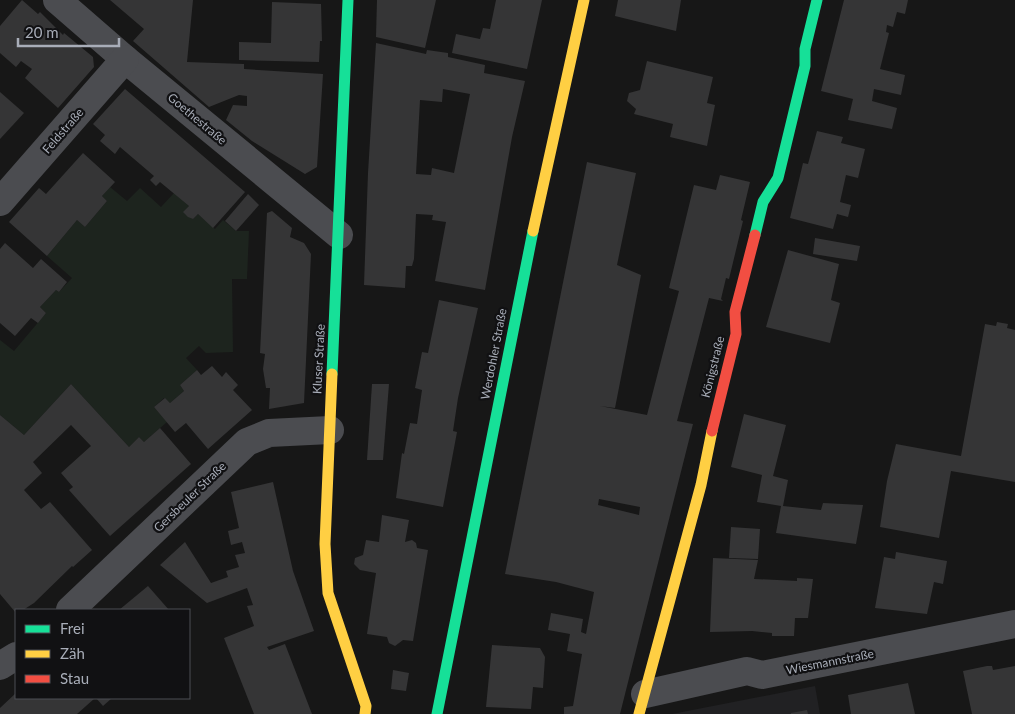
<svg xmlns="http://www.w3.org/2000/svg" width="1015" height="714" viewBox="0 0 1015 714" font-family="Lato,sans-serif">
<rect width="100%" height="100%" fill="#171717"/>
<polygon fill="#212123" points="815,686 820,714 672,714"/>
<polygon fill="#1d241e" points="110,187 127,201 140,188 161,207 174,193 189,206 184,213 193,219 198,214 215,229 223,220 236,231 249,231 247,279 232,279 233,352 206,353 199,346 186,358 197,370 180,385 184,391 170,403 164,398 154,407 167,422 144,442 139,437 129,447 71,384 24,435 0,415 0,340 14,351 46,313 40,307 56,290 59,292 72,278 47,256 77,220 85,227 107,201 102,196"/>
<g fill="#353536" fill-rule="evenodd">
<polygon points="22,0 38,14 40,12 63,35 64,33 93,57 94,67 58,108 25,78 32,69 21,61 16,67 0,53 0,26"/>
<polygon points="110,0 193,0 187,62 244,64 244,69 323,74 317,167 305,174 252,141 226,120 233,105 247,106 247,96 239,95 209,107 133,41 144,29"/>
<polygon points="377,0 436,0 425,48 376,37"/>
<polygon points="496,0 542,0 527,69 452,53 456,34 480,39 483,28 490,29"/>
<polygon points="618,0 681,0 676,31 615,16"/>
<polygon points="844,0 908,0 905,14 897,12 893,27 887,25 886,32 889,33 880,69 905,75 901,95 874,89 872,101 897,108 892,129 848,120 853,99 821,91"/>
<polygon points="272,2 321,4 322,41 320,41 319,62 239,60 239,42 271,43"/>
<path d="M376,43L426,54L427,50L448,53V57L485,65L484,73L525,81L512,137L485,290L435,281L446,222L432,220L433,215L416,214L414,259L412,266H406L405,288L364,285L368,173ZM443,89L470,94L454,173L432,168L431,175L416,174L420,100L442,102Z"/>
<polygon points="647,61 713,77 707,103 715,105 707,146 670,137 673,124 634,114 636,109 627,101 629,93 640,90"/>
<polygon points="125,89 245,192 213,228 198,214 193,219 188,217 183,212 189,206 160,182 156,186 150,180 154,176 120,147 115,154 100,141 105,135 93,124"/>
<polygon points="0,92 24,113 0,139"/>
<polygon points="817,131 843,137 841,143 865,149 858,178 846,175 840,202 851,205 848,217 837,214 833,229 790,218 803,163 808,164"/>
<polygon points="83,153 115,182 102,196 107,201 85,227 77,220 47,256 9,222 39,188 46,194"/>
<path d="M587,162L636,173L617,265L641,275L615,408L600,406L647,415L679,291L669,288L694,185L716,190L720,175L750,182L741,220L743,221L729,279L726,278L721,299L723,301L709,298L677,421L693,424L620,714H564V707L573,706L582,654L567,651L570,634L548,630L551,613L583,619L581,632L586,634L594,592L556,582L505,574ZM599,499L640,507L639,515L598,505Z"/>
<polygon points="248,194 259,205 236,231 225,221"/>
<polygon points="272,211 292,228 290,237 304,243 311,254 304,403 269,409 270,388 266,388 263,369 265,354 260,353 267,213"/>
<polygon points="815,238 860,246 857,261 813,254"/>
<polygon points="5,243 33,268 41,259 67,282 59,292 56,290 40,307 46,313 38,323 31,318 15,336 0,323 0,249"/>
<polygon points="788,250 839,264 831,300 840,303 830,343 766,327"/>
<polygon points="439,300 478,308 458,398 453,431 457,432 443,507 396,498 402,453 404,454 410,423 417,424 422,390 415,388 422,352 428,353"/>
<polygon points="997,322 1008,324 1007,328 1015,330 1015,482 951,471 939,538 880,527 887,481 896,444 961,456 985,324 996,326"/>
<polygon points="212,366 222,377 226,372 238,385 233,390 252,410 208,449 186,423 175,432 154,407 165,398 170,403 184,391 180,385 197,370 201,375"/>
<polygon points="71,384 129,447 139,437 144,442 160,428 191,464 110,536 69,490 73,487 61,473 91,446 71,425 33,462 42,473 24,490 41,509 50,502 92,550 73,567 72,566 34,603 23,610 16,610 16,613 0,594 0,415 24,435"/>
<polygon points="372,384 389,384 383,460 367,460"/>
<polygon points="744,414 786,425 773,476 788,480 783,506 821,510 823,503 863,505 856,544 776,533 781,506 757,502 762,475 731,467"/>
<polygon points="273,482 293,571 314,631 267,647 269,650 285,644 312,714 254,714 224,638 254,626 247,606 253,605 247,588 207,603 160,565 185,542 211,583 228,577 226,571 239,567 235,555 245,553 242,542 231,545 228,531 239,528 231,492"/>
<polygon points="382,515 409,520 405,542 412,540 416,543 417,548 428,550 413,641 403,640 395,646 389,643 387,637 367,634 376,573 360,570 354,564 355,558 363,555 366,540 379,542"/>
<polygon points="731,527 760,529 758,559 729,558"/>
<polygon points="896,552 947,561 943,584 934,582 927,614 875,608 884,557 895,559"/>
<polygon points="713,558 758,560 754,579 797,581 797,578 813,579 808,618 795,618 794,636 772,636 772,633 752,631 710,632"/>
<polygon points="148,586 169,610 119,610"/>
<polygon points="492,645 540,648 545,657 543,688 533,687 531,709 486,707"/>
<polygon points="987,666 992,666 993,670 1015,666 1015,714 972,714 963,671"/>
<polygon points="393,670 409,673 406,691 391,689"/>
<polygon points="908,683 915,714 851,714 848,695"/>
<polygon points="16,693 16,698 95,698 77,714 0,714 0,708"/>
<polygon points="96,698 112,698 103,706"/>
<polygon points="807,710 808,714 791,714 791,713"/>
</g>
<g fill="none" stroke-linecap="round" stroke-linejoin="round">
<g stroke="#4b4c50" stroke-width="28">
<polyline points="57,0 125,59 339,235"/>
<polyline points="0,202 125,59"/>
<polyline points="70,610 247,442 269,433 330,430"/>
<polyline points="0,666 16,656"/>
<polyline points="645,694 747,671 762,675 1015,624"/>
</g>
<g stroke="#16e098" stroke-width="11">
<polyline points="755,235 763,202 778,178 805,66 805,49 817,0"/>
<polyline points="332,374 348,0"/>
<polyline points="437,714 533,231"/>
</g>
<g stroke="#ffcf43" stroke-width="11">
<polyline points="533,231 584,0"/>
<polyline points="332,374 325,544 328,593 366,706 365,714"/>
<polyline points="639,714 701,485 712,431"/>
</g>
<polyline stroke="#f24e42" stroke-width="11" points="712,431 736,334 735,312 755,235"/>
</g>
<g text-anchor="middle" stroke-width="4.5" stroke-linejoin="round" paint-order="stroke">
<g font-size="12" fill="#a8adb8" stroke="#111113">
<text transform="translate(197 119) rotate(40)" y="4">Goethestraße</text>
<text transform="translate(63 131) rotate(-49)" y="4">Feldstraße</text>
<text transform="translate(494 354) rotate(-79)" y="4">Werdohler Straße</text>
<text transform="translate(319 359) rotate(-87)" y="4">Kluser Straße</text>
<text transform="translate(713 367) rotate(-76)" y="4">Königstraße</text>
<text transform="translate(190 497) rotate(-44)" y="4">Gersbeuler Straße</text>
<text transform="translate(830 662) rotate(-11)" y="4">Wiesmannstraße</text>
</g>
</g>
<rect x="15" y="609" width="175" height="90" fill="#111113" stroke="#4d4f55"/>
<rect x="25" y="625" width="25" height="8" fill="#16e098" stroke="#4d4f55"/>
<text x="60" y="634" font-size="15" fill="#a8adb8">Frei</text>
<rect x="25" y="650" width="25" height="8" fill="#ffcf43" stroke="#4d4f55"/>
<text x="60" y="659" font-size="15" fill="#a8adb8">Zäh</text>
<rect x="25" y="675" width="25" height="8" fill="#f24e42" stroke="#4d4f55"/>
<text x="60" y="684" font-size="15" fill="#a8adb8">Stau</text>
<path d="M18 38v8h101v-8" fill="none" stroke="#a8adb8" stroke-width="2.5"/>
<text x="25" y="38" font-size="15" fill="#a8adb8" stroke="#111113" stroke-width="4" paint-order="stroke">20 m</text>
</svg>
